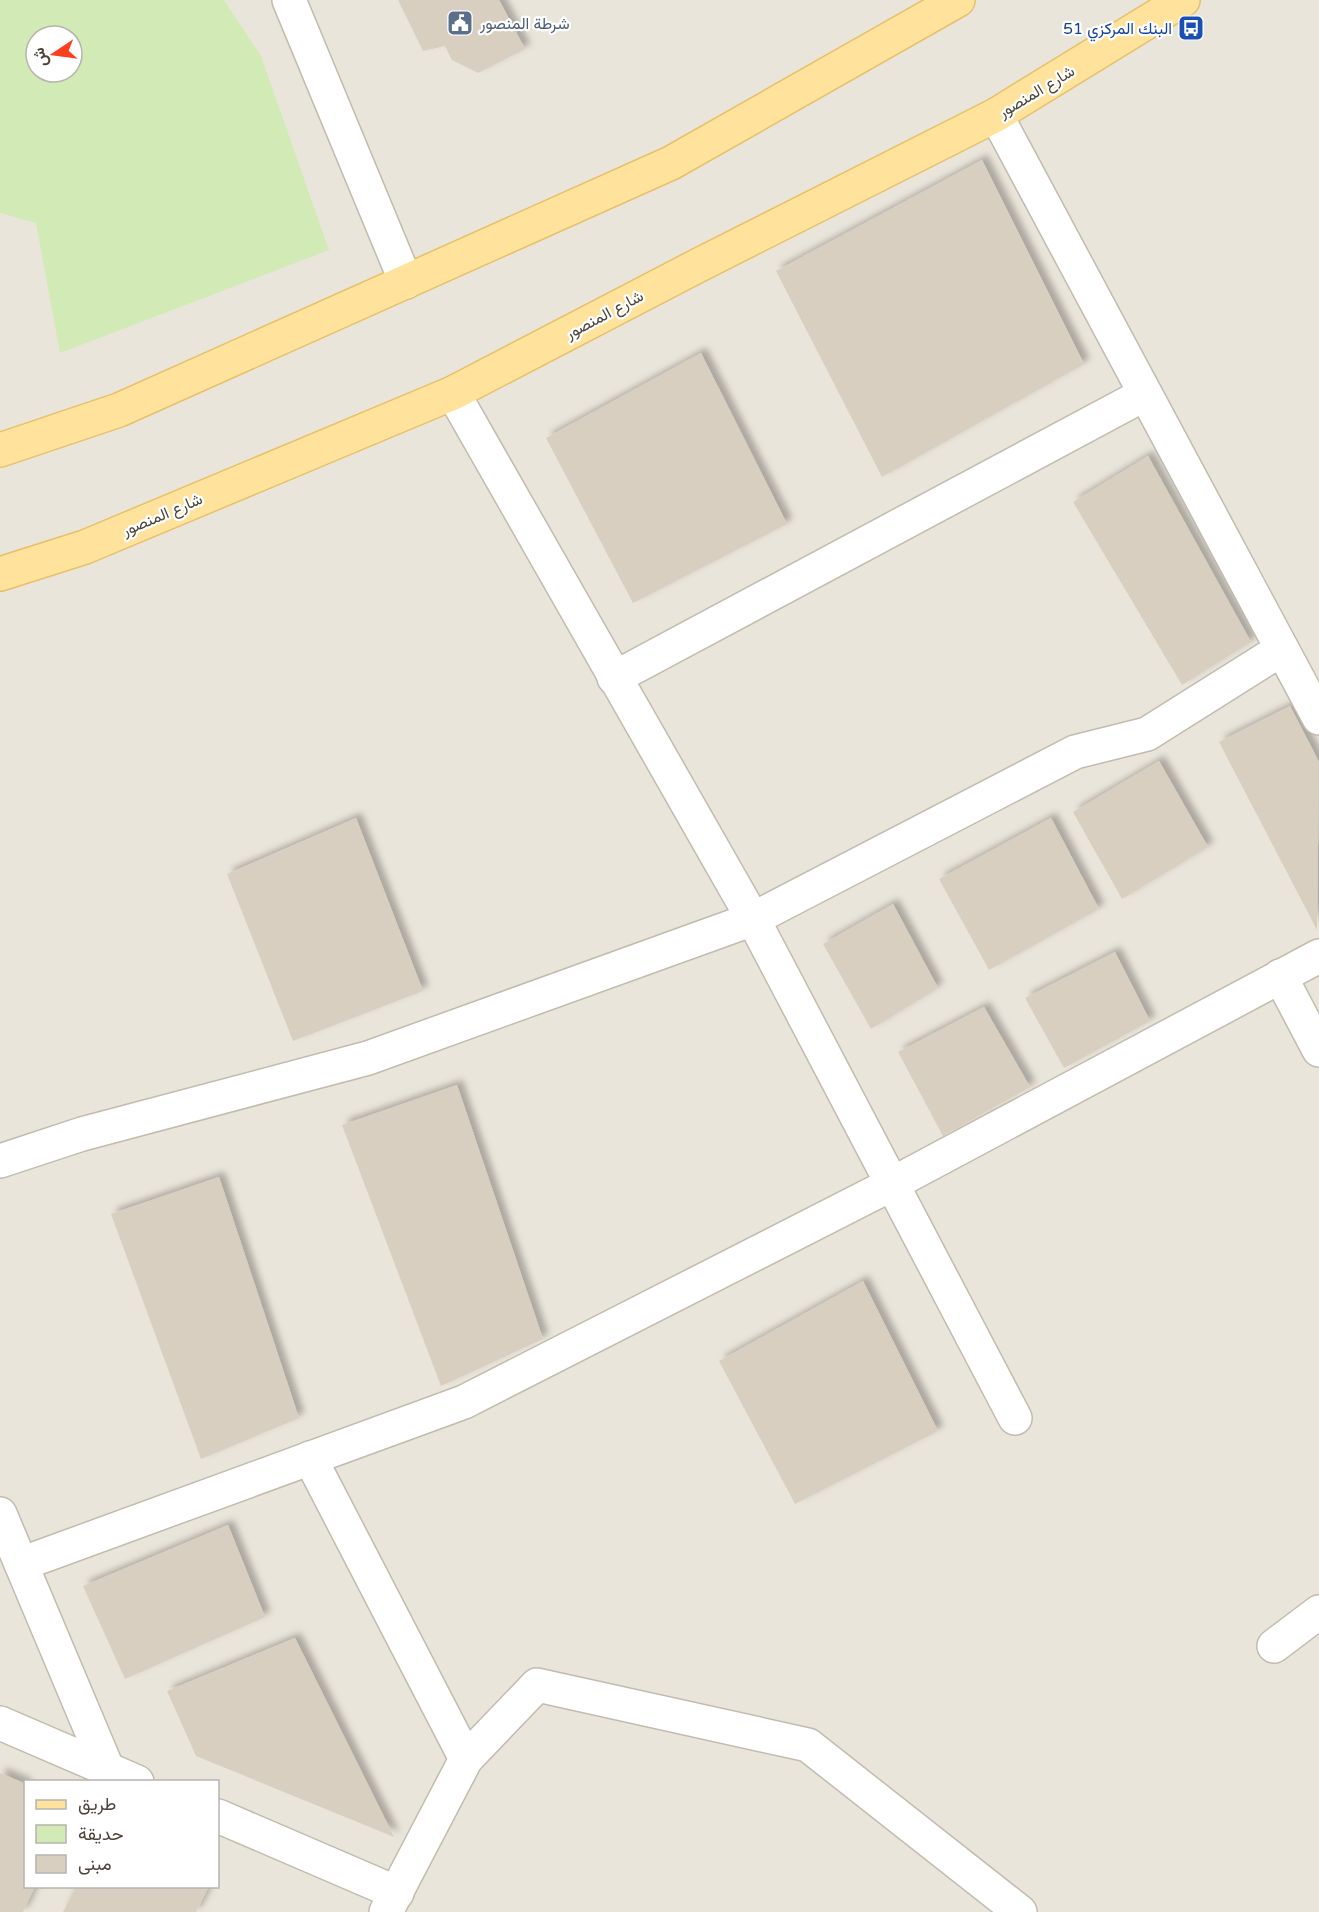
<svg xmlns="http://www.w3.org/2000/svg" width="1319" height="1912" viewBox="0 0 1319 1912" font-family="'Varela Round',Vazirmatn,sans-serif">
<defs>
<filter id="shadow"><feDropShadow dx="5.5" dy="-5.5" stdDeviation="3" flood-color="#0004"/></filter>
</defs>
<rect width="100%" height="100%" fill="#f6f3ec"/>
<path fill="#eae5da" fill-rule="evenodd" d="M0,0H1319V1912H0ZM36,36H72V72H36ZM26,1782H218V1886H26Z"/>
<path fill="#d2eab5" fill-rule="evenodd" d="M0,0H224L261,56L329,250L60,353L36,223L0,213ZM36,36H72V72H36Z"/>
<g fill="#d8cfc1" filter="url(#shadow)">
<polygon points="398,0 499,0 525,49 478,73 452,60 445,46 423,51"/>
<polygon points="982,160 1084,364 882,477 776,271"/>
<polygon points="701,353 787,524 633,603 546,438"/>
<polygon points="1148,456 1251,642 1182,685 1073,502"/>
<polygon points="1290,706 1319,762 1317,930 1219,742"/>
<polygon points="1159,761 1208,847 1122,899 1073,812"/>
<polygon points="356,818 423,991 293,1041 227,874"/>
<polygon points="1051,818 1099,909 989,970 939,879"/>
<polygon points="893,904 938,988 871,1029 823,944"/>
<polygon points="1115,952 1150,1021 1064,1068 1025,998"/>
<polygon points="984,1007 1030,1087 943,1136 898,1052"/>
<polygon points="457,1085 543,1339 441,1386 342,1125"/>
<polygon points="219,1177 299,1418 201,1459 111,1214"/>
<polygon points="863,1281 938,1431 795,1504 719,1361"/>
<polygon points="228,1525 265,1617 125,1679 83,1586"/>
<polygon points="295,1638 394,1837 196,1756 167,1691"/>
<polygon points="0,1773 26,1784 26,1886 35,1886 23,1912 0,1912"/>
<polygon points="76,1886 209,1886 196,1912 63,1912"/>
</g>
<g fill="none" stroke-linecap="round" stroke-linejoin="round">
<g stroke="#c2bbae" stroke-width="36">
<g id="minor">
<polyline points="289,0 406,282"/>
<polyline points="996,115 1319,718"/>
<polyline points="453,393 753,919 1015,1418"/>
<polyline points="614,678 1145,394"/>
<polyline points="1280,976 1319,1050"/>
<polyline points="0,1161 82,1134 368,1058 753,919 1075,752 1147,734 1282,649"/>
<polyline points="310,1458 466,1759"/>
<polyline points="0,1514 107,1768"/>
<polyline points="21,1564 464,1402 892,1184 1319,956"/>
<polyline points="1274,1646 1319,1612"/>
<polyline points="0,1723 137,1782"/>
<polyline points="218,1816 397,1893"/>
<polyline points="386,1912 466,1759 537,1685 808,1745 1020,1912"/>
</g>
</g>
<g stroke="#e6c16a" stroke-width="36">
<g id="primary">
<polyline points="0,450 119,410 671,163 958,0"/>
<polyline points="0,574 85,547 453,393 697,266 996,115 1183,0"/>
</g>
</g>
<use href="#minor" stroke="#fff" stroke-width="33"/>
<use href="#primary" stroke="#ffe39c" stroke-width="33"/>
</g>
<defs>
<g id="civic-square" transform="scale(1.35)"><rect x="-9" y="-9" width="18" height="18" rx="4" fill="#5c6f8a" stroke="#fff"/><path d="M-.6-6.5H3V-4.5H.6V-3L4-1V1h2V6H-6V1h2V-1L-.6-3ZM-1.2 2.5V6h2.4V2.5Z" fill="#fff"/></g>
<g id="bus-square" transform="scale(1.35)"><rect x="-9" y="-9" width="18" height="18" rx="4" fill="#1a4fb4" stroke="#fff"/><path d="M-5-6H5V4H4V6H2V4H-2V6H-4V4H-5ZM-3.5-4V0h7V-4ZM-3.5 1.2v1.5H-2V1.2ZM2 1.2v1.5H3.5V1.2Z" fill="#fff"/></g>
</defs>
<g fill-rule="evenodd">
<use href="#civic-square" x="460" y="23"/>
<use href="#bus-square" x="1191" y="28"/>
</g>
<g text-anchor="middle" stroke-width="4.5" stroke-linejoin="round" paint-order="stroke">
<g font-size="16" fill="#4e5e75" stroke="#fff" text-anchor="start">
<text x="480" y="29">شرطة المنصور</text>
</g>
<g font-size="16" fill="#164399" stroke="#fff" text-anchor="end">
<text x="1172" y="34">البنك المركزي 51</text>
</g>
<g font-size="16" fill="#4b4439" stroke="#fff">
<text transform="translate(1036 91) rotate(-31)" y="6">شارع المنصور</text>
<text transform="translate(604 314) rotate(-28)" y="6">شارع المنصور</text>
<text transform="translate(162 514) rotate(-23)" y="6">شارع المنصور</text>
</g>
</g>
<rect x="24" y="1780" width="195" height="108" fill="#ffffff" stroke="#b7b4b0" stroke-width="1.5"/>
<rect x="36" y="1800" width="30" height="9" fill="#ffe39c" stroke="#b7b4b0" stroke-width="1.5"/>
<text x="78" y="1810" font-size="18" fill="#4b4439">طريق</text>
<rect x="36" y="1825" width="30" height="18" fill="#d2eab5" stroke="#b7b4b0" stroke-width="1.5"/>
<text x="78" y="1840" font-size="18" fill="#4b4439">حديقة</text>
<rect x="36" y="1855" width="30" height="18" fill="#d8cfc1" stroke="#b7b4b0" stroke-width="1.5"/>
<text x="78" y="1870" font-size="18" fill="#4b4439">مبنى</text>
<g transform="translate(54 54) rotate(257)"><circle r="28" fill="#ffffff" stroke="#b7b4b0" stroke-width="1.5"/>
<path d="M0-4.5L10 22L0 15L-10 22Z" fill="#fc3f1d"/>
<text y="-9" font-size="16" font-weight="bold" text-anchor="middle" fill="#4b4439">ش</text>
</g>
</svg>
